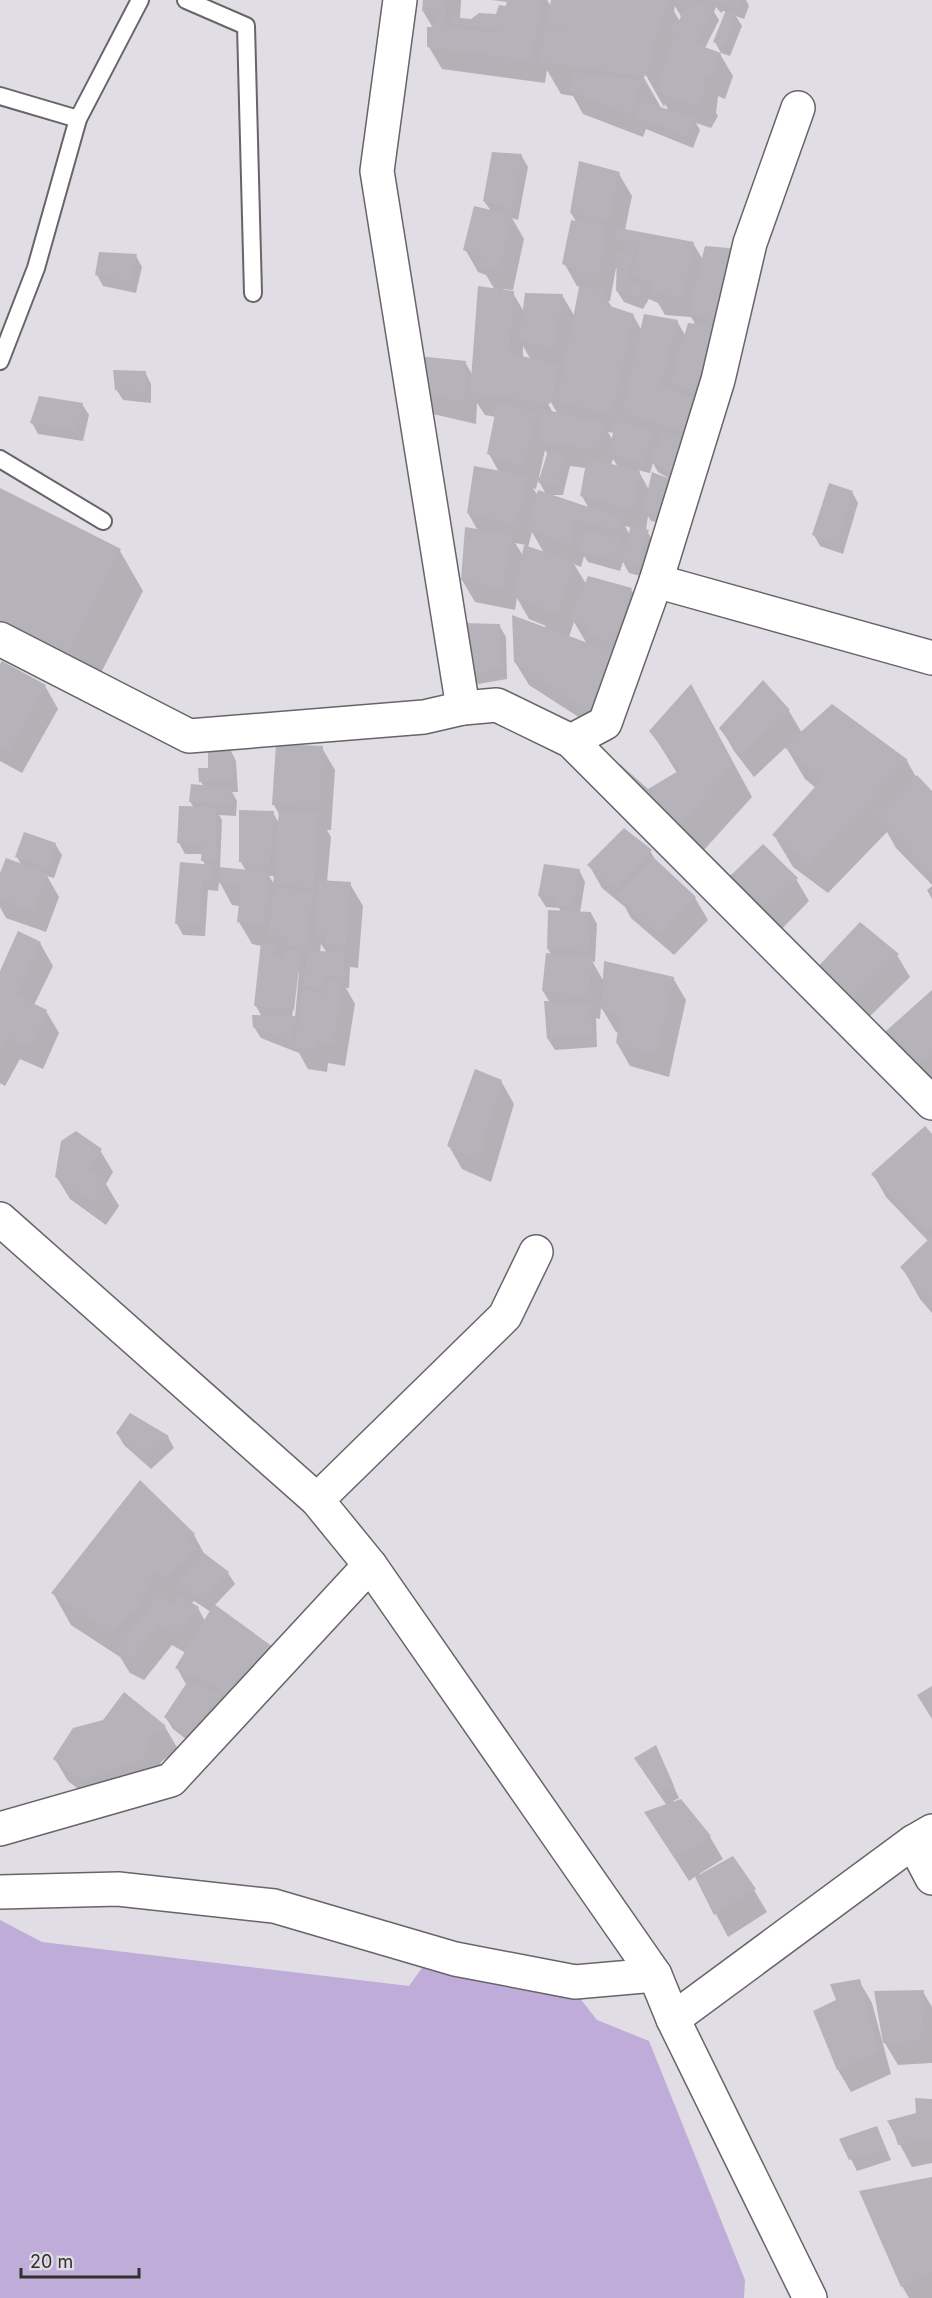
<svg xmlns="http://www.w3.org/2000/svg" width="932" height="2298" viewBox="0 0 932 2298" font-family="Inter,sans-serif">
<rect width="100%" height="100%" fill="#e0dde4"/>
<polygon fill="#c0acd9" points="0,1920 42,1942 409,1986 440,1943 512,1953 575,1992 597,2020 649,2041 745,2280 744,2298 0,2298"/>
<g fill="#0003" fill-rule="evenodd">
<path d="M425,0H461L460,19L472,20L497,15L507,8L508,2L491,0H547L552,8L553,0H746L749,6L744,19L736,16L742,26L730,56L721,53L715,42L727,12L723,11L721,13L716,7L714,12L719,20L705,48L720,54L733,76L725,99L718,96L716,113L718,116L711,128L696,123L700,130L693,148L646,129L643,137L583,114L573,96L561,94L547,70L545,83L442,69L429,47L433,28L423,11ZM675,6L682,18L680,22L674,11ZM643,70L664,107L665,104L670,113L663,111L640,71Z"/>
<path d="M521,155L528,167L518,220L512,218L524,239L513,290L503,289V291L513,293L524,312L562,295L575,317L580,287L577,286L564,263L577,223L571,213L619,174L632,196L625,230L693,243L703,260L740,250L673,525L651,521L648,516L646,530L654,542L644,577L629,573L623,562L620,571L588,562L584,556L581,567L574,564L586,584L631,589L644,612L611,738L529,685L515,662L546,626L529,619L517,598L515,610L475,602L462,580L478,531L468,513L499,472L489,454L496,417L485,415L477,403L476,424L433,414L420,391L465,362L473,376L495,290L486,275L478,272L465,249L491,211L484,201ZM616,268H618L617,291L624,302L643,309L649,299L658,303L665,315L691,317L696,325L686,337L677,321L642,331L633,315L613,309L608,301H610ZM523,346L531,360L523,358ZM548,397L557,413H553L545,398ZM608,432L615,433L613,441ZM545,450L548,455L541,478L539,477ZM613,459L618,467L611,465ZM653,463L658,472L668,478L667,480L650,473ZM570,466L586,468L582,496L589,509L550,495H563ZM638,470L653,474L649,490ZM538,480L541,485L546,494L538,496L533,488L536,489ZM625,526L632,528L630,536ZM532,532L544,553L528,547ZM515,543L526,545L524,557ZM574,622L587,644L569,637Z"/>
<polygon points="136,256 142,267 136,293 103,286 97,275"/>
<polygon points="145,372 151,384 151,403 123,400 116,389"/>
<polygon points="82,404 89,415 83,441 38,434 32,423"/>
<polygon points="0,489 120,551 143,591 87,700 0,656"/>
<polygon points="852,492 858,503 843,554 820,546 814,535"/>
<polygon points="499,625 506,637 507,679 478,684 471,673"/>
<polygon points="0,667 45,686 58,709 22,773 0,761"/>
<polygon points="789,711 802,733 907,761 916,777 932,793 932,885 896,848 887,832 828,893 793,867 774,835 816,788 805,779 786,747 754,777 734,751 721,728"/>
<polygon points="709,718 752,797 693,862 647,791 677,773 651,731"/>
<path d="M322,748L335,770L331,830H327L331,837L327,882L350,884L363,906L358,968L350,967L349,988H346L355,1004L345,1066L328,1063L327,1072L308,1069L299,1053L261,1038L254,1027L262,1017L256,1006L262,946L252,944L239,922L240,906L232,905L219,881L218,891L208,890L205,936L183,935L177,924L206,866L203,861V854H185L179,843L194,808L190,801L204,787L201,782L210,769L230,749L236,761L238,792H232L237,801L236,816L219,815L222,820L220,869L246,871L241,862L273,813L279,823L280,816L274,805ZM269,876H275L274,884ZM321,944L327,953L320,952ZM299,971L295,1018H292L296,978Z"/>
<polygon points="55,844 62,855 54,878 47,876 59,897 46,932 6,918 0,907 0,878 22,866 17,857"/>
<polygon points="650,851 658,864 695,898 708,920 674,955 631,918 625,907 602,888 589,865"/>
<polygon points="579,870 585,882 580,913 591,913 597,924 595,962 592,961 604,982 673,978 686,1000 669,1077 630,1066 617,1043 619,1033 616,1032 601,1007 600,1019 596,1018 597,1047 555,1050 548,1039 550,1003 543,991 552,956 548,949 561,912 559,908 546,907 539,896"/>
<polygon points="796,879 809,901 776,935 742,901"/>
<polygon points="932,886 932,899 927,890"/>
<polygon points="40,943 53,966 34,1005 46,1011 59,1033 43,1069 20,1059 5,1086 0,1083 0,975"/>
<polygon points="897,955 910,977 863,1023 829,993"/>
<polygon points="932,992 932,1091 900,1054"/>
<polygon points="501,1081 514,1104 491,1182 462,1169 449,1146"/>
<polygon points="932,1136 932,1313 920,1299 902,1267 928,1241 886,1197 873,1174"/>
<polygon points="100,1150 113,1172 106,1184 119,1206 106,1225 70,1199 56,1176"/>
<polygon points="117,1433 168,1437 174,1448 151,1469 124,1445"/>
<path d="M194,1535L206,1557L228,1573L235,1584L214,1606L271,1648L195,1746L173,1729L166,1718L187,1686L177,1668L186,1653L172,1645L144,1680L130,1673L120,1657L71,1625L53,1593ZM194,1601L211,1612L205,1621L198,1608L191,1604Z"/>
<polygon points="124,1694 165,1727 178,1749 161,1762 155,1782 96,1803 68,1781 55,1759 104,1721"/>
<polygon points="661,1758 679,1798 673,1801 673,1803 710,1837 723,1859 699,1874 700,1876 754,1890 767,1912 728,1937 696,1876 689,1881 646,1813 667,1806 642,1769"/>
<polygon points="859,1981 872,2003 891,2074 851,2092 838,2070 815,2012 838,2000"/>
<polygon points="923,1992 932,2007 932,2063 898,2065 883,2040"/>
<polygon points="932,2101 932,2163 912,2167 888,2122 917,2114"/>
<polygon points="877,2127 891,2160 857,2171 851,2159"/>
<polygon points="932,2179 932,2298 909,2298 902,2286"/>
</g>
<g fill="#b5b2b9">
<polygon points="423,0 447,0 445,28 499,33 501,30 449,23 451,17 471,19 479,13 496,14 499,5 506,6 507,0 542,0 532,61 427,47 427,27 434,27 437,13 422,11"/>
<polygon points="551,0 667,0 645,77 541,62 545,28 563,32 565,29 547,26"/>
<polygon points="688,0 713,8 696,44 721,53 712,77 706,74 704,91 706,93 698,106 655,91 675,36 669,34 672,25 677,25"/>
<polygon points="710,0 741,0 738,9 717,0 713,3"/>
<polygon points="726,10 737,14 724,46 713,42"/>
<polygon points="573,72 643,80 630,115 569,91"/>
<polygon points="641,101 695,118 687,137 636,117"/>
<polygon points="492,152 522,154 512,210 483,201"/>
<polygon points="579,161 620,172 609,220 570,213"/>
<polygon points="474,206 512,215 500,268 479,266 482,257 463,250"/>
<polygon points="571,220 607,226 598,279 577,278 578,270 562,264"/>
<polygon points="619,228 694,242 683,296 651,293 651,283 631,275 640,242 614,241"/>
<polygon points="705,246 741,249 723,322 688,314"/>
<polygon points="634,249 627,282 644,287 637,298 616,291 617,250"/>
<polygon points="99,252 137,254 130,282 95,275"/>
<polygon points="478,286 514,291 509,353 560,365 550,404 470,393"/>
<polygon points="579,287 603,290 601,303 634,314 612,413 557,403"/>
<polygon points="525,293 563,294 554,348 519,341"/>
<polygon points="644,314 678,320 660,387 693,397 683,432 622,413"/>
<polygon points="688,323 718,326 700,392 670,383"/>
<polygon points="418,356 466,361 464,402 418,392"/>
<polygon points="113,370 146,371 145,392 115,390"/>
<polygon points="39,396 83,403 77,431 30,423"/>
<polygon points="497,404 537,411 523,467 487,454"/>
<polygon points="543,409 605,424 597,450 538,441"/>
<polygon points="616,421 653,431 644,463 608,453"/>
<polygon points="663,431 687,441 674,475 650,461"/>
<polygon points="547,454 564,454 557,485 538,483"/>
<polygon points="587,458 640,471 633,510 580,496"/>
<polygon points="474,466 528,476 516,524 467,513"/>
<polygon points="652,472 675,481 667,514 643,511"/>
<polygon points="829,483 853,491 837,543 812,535"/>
<polygon points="0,488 121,549 64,661 0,629"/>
<polygon points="538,490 621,518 617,531 575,519 569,545 528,529"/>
<polygon points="631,525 649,530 638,567 621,562"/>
<polygon points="465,527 513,535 502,588 461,580"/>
<polygon points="585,529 620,539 614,561 580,551"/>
<polygon points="524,545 575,562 557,615 514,596"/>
<polygon points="588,576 632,588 613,644 586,635 588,626 570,618"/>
<polygon points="512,615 615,653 598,717 514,662"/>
<polygon points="462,623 500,624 502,668 470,674"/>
<polygon points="2,661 46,685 9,752 0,747 0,664"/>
<polygon points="763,680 790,710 740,755 719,728"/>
<polygon points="691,684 734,764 674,831 614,773 620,764 648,789 680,770 649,731"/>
<polygon points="832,704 908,760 809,862 772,835 823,778 784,747"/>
<polygon points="276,744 323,746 319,808 272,805"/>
<polygon points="231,748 232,781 199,782 198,768 208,768 208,749"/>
<polygon points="917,775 932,791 932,874 876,815"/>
<polygon points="191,784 232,788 230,805 189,802"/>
<polygon points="179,806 217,807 215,862 201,861 202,844 177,843"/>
<polygon points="239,810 274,811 270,866 239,862"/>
<polygon points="279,810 319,813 313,888 273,885"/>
<polygon points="624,828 652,850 614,888 587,865"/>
<polygon points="24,832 56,843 48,868 15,857"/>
<polygon points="763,844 798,878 762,913 728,878"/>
<polygon points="6,858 47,873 33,911 0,899 0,873"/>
<polygon points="654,858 696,897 660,934 616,895"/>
<polygon points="180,862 213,865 212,880 203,879 199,926 175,924"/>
<polygon points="544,864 580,869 573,907 555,905 556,898 538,896"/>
<polygon points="219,867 269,872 263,925 237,922 241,885 218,883"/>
<polygon points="319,880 351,882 346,946 326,944 326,935 314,934"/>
<polygon points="274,887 313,891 306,948 288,946 289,936 269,934"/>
<polygon points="548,910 591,912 590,951 547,949"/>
<polygon points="860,922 899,954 849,1002 814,971"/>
<polygon points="18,931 41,942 16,995 47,1010 30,1048 7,1037 0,1050 0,971"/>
<polygon points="261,942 275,944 274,956 283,957 287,949 301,950 294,1010 254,1006"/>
<polygon points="307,950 345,953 343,977 325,976 324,988 304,986"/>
<polygon points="546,953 593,958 588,997 542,991"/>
<polygon points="604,961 674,977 656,1055 616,1043 620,1016 601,1009"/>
<polygon points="327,977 343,980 333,1044 316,1041 314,1050 294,1047 303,990 325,994"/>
<polygon points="932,990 932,1054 915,1066 885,1032"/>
<polygon points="544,1001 590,1004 592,1036 547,1039"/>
<polygon points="252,1015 297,1016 292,1042 253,1027"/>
<polygon points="475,1069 502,1080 478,1161 447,1146"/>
<polygon points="925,1126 932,1134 932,1226 926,1232 871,1174"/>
<polygon points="76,1131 102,1149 88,1168 107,1182 93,1203 55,1177 61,1141"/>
<polygon points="932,1236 932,1305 900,1267"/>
<polygon points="130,1413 169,1436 144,1459 116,1433"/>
<polygon points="140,1480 195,1534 188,1543 198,1548 166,1578 156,1572 142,1597 145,1602 110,1634 104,1628 51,1593"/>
<polygon points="204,1553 229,1572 202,1601 176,1583"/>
<polygon points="154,1591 171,1604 180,1596 199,1607 178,1635 159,1624 131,1659 115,1651 154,1602 151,1599"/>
<polygon points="214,1604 273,1647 233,1696 175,1668"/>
<polygon points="188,1681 221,1694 188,1736 164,1717"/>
<polygon points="932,1686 932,1719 917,1695"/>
<polygon points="124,1692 166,1726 148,1739 143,1759 82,1781 53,1759 73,1728 103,1720"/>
<polygon points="656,1745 674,1786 659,1794 634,1758"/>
<polygon points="681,1799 711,1836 675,1859 644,1812"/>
<polygon points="733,1856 756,1889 714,1915 695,1877"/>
<polygon points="860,1979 879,2052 837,2070 813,2011 836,2000 830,1984"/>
<polygon points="924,1990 921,2041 883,2043 874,1991"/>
<polygon points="915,2098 932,2099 932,2139 898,2145 891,2123 886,2121 916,2113"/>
<polygon points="877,2126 886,2149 849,2160 839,2139"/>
<polygon points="932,2177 932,2272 901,2287 859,2191"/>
</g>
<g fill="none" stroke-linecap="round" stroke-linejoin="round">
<g stroke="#67646a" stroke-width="20">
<g id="lane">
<polyline points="186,0 246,26 253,293"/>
<polyline points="0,96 78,119"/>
<polyline points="0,361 36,268 78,119 140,0"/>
<polyline points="0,459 103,521"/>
</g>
</g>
<g stroke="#67646a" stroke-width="36">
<g id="street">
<polyline points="656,581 932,658"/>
<polyline points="0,639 189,736 424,717 463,708 377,171 400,0"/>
<polyline points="463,708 497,705 571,741 932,1103"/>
<polyline points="571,741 605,723 656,581 718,380 750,243 798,108"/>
<polyline points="0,1219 317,1500 370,1565 655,1975 673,2019 810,2298"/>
<polyline points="317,1500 505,1316 536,1252"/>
<polyline points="0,1829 171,1780 370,1565"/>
<polyline points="913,1842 932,1878"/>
<polyline points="0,1892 118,1889 274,1906 455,1959 575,1982 655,1975"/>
<polyline points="673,2019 913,1842 932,1831"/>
</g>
</g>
<use href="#lane" stroke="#fff" stroke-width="16"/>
<use href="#street" stroke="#fff" stroke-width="33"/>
</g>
<path d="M21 2268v9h118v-9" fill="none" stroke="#302f31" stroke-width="3"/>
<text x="30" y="2268" font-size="18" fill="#302f31" stroke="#e0dde4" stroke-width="4.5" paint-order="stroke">20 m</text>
</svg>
